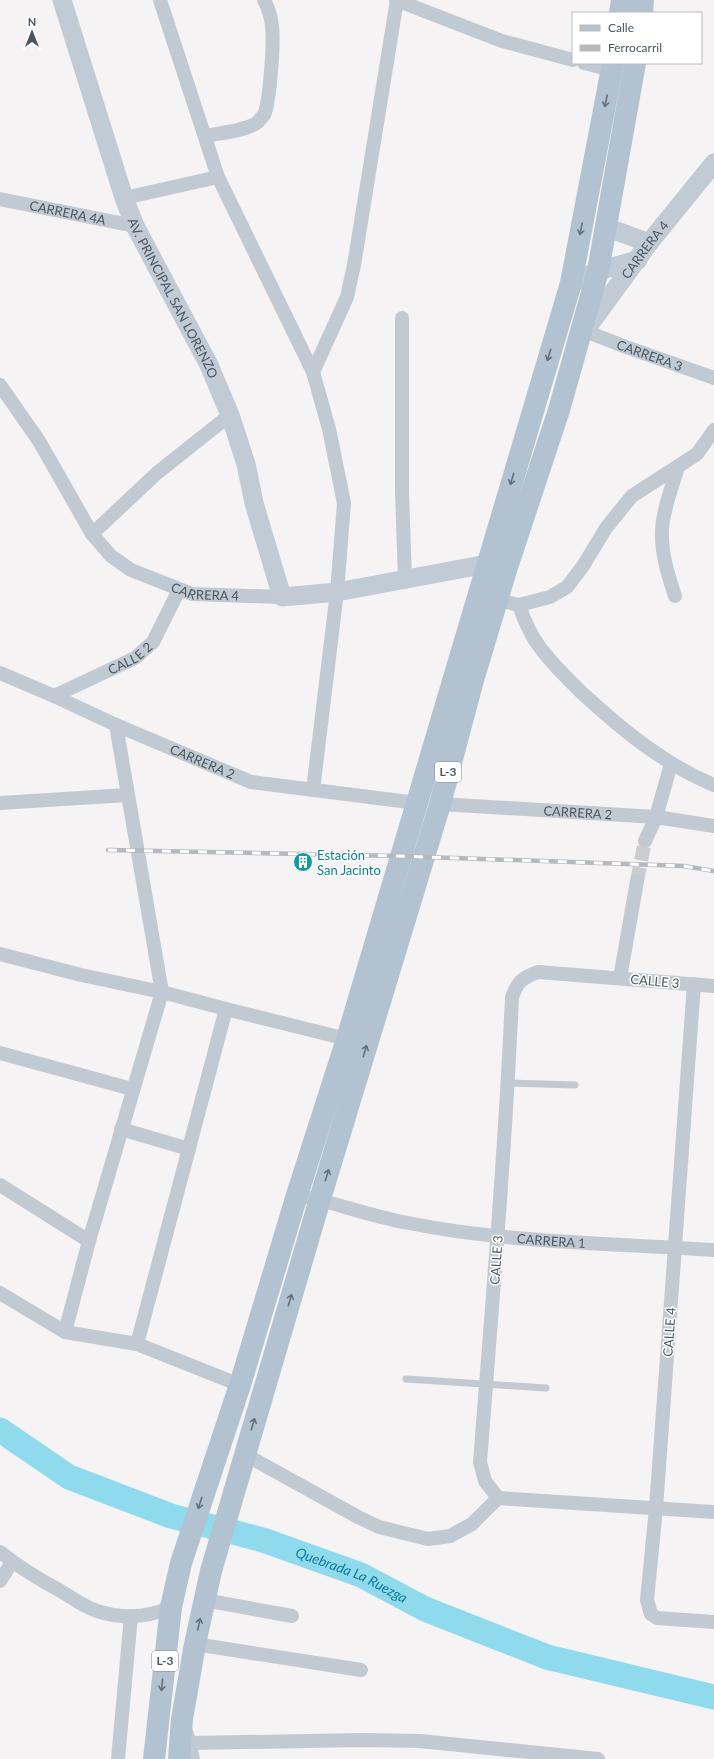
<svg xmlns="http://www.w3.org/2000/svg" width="714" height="1759" viewBox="0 0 714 1759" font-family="Lato,sans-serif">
<rect width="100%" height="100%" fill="#f5f3f3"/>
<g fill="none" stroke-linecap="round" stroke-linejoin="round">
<path stroke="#90daee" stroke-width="25" id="s1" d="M0,1430L69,1477L171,1516L263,1540L361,1575L425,1609L547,1657L714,1697"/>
<polyline stroke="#caccce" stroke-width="14" stroke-dasharray="14 7" stroke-linecap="butt" points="637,881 645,841"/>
<g stroke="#c1cad2" stroke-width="7">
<polyline points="508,1083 575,1085"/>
<polyline points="406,1379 546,1388"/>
</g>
<g stroke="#c1cad2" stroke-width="14">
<polyline points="160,0 218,177 313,372 329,429 344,503 337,592 313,790"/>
<polyline points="396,0 502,41 573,60"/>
<polyline points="584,63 612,70"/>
<path d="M205,136C219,133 247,131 258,122C259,120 262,117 264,115C270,102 274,42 272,26C271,17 269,9 264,0"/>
<polyline points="124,198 218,177"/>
<path id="s2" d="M0,199L135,226"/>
<polyline points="402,318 402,492 405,579"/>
<path id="s3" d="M585,331L626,347L714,378"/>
<polyline points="313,372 347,297 354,265 397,0"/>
<path id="s4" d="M0,385L39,441L92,534L111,556L131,570L192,594L282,597"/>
<polyline points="92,534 157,473 230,415"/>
<path d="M675,596C668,575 661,553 662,530C663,509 672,487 678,467"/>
<polyline points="489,598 519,605 550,597 567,587 583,566 606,528 632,496 697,454 714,430"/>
<path d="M519,605C524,620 530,634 539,646C551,663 566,677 580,691C620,728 663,764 714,785"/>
<path id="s5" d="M0,673L54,696L116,725L251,782L417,803"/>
<path id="s6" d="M54,696L135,658L153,642L179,590"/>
<polyline points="0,803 127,795"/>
<path id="s7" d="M440,804L656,817L714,826"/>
<polyline points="645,841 656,817 671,764"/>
<polyline points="0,954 81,975 162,992 226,1009 347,1039"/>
<polyline points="620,978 637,881"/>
<polyline points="694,984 656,1508 647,1600 651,1614 657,1618 714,1622"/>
<path d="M714,986L538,972C522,978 518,981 512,997C505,1152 492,1307 480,1462L485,1481L498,1498L714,1512"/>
<polyline points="0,1053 132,1089"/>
<polyline points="121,1129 189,1149"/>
<polyline points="0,1185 89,1241"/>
<path id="s8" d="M297,1195C333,1202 367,1215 403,1222C505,1243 610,1243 714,1250"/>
<polyline points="0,1293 65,1332 137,1344 240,1385"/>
<polyline points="65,1332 89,1241 162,992 116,725"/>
<polyline points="137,1344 226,1009"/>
<polyline points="244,1454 358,1517 379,1527 428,1539 450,1536 472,1524 498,1498"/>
<path d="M0,1552C19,1567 38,1579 59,1590C71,1597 84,1607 97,1611C122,1619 147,1618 171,1607"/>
<polyline points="0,1581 12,1562"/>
<polyline points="204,1600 292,1616"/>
<polyline points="195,1644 361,1670"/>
<polyline points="187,1734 193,1759"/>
<polyline points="190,1743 362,1740 420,1741 598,1759"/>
<polyline points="118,1759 131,1616"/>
</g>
<g stroke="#c1cbd6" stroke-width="19">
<path id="s9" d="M62,0L124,198L135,226L209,365L230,415L246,464L254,503L282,597L337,592L487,564H501"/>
<polyline points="606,227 649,243"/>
<polyline points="571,283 598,271 638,260"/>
<path id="s10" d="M582,335L649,243L714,163"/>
</g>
<g stroke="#b3c2d1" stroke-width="22">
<polyline points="620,13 622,0"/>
<polyline points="642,13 643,0"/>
<polyline points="154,1759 171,1607 181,1563 240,1385 297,1195 347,1039 571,283 613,63"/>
<polyline points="179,1759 182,1719 195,1644 211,1571 320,1199 440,804 473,680 507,567 559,410 598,271 635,63"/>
</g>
<g stroke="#b5b8bd" stroke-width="4.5">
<polyline id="rail" points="108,850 397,856 684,866 714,871"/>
</g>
<use href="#rail" stroke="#fff" stroke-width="3" stroke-dasharray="9" stroke-linecap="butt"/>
</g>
<defs><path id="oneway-shaft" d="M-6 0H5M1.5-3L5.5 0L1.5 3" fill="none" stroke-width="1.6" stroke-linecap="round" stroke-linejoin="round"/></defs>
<g stroke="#64717d">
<use href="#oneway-shaft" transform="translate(606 101) rotate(101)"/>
<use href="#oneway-shaft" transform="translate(581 229) rotate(101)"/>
<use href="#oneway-shaft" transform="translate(549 355) rotate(107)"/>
<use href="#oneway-shaft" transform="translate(512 479) rotate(107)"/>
<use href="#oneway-shaft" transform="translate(365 1051) rotate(-73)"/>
<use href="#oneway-shaft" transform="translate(327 1175) rotate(-73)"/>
<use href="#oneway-shaft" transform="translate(290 1300) rotate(-73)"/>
<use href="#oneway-shaft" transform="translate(253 1424) rotate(-73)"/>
<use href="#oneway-shaft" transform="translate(200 1503) rotate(108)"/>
<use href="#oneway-shaft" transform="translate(199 1624) rotate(-78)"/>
<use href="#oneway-shaft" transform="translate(162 1685) rotate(96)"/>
</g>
<defs>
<g id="building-disc" transform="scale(1)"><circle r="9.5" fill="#0f9aa8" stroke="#fff"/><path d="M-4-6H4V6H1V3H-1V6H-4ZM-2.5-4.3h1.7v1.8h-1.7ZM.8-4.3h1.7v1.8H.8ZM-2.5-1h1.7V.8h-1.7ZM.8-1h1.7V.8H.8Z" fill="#fff"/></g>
</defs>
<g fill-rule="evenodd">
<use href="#building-disc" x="303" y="862"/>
</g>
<g text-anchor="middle" stroke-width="3" stroke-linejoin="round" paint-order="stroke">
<g fill="#fff" stroke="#808990" stroke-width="1">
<rect x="435" y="762" width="26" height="20" rx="3"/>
<rect x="152" y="1651" width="26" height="20" rx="3"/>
</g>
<g font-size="12" font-weight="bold" fill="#4a5661">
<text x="448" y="776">L-3</text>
<text x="165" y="1665">L-3</text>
</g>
<g font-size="13" fill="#4a5661" stroke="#fff">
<text dy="5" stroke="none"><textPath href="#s2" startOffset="69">CARRERA 4A</textPath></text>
<text dy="5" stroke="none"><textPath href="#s10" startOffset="106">CARRERA 4</textPath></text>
<text dy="5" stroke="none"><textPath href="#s9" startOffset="319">AV. PRINCIPAL SAN LORENZO</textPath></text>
<text dy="5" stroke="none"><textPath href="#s3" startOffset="69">CARRERA 3</textPath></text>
<text dy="5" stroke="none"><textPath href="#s4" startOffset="307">CARRERA 4</textPath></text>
<text dy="5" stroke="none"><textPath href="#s6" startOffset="85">CALLE 2</textPath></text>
<text dy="5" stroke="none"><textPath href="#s5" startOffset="221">CARRERA 2</textPath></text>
<text dy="5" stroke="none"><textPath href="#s7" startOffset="138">CARRERA 2</textPath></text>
<text transform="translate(655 981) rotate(5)" y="5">CALLE 3</text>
<text dy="5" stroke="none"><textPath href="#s8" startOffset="259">CARRERA 1</textPath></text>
<text transform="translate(496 1260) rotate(-86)" y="5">CALLE 3</text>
<text transform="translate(669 1332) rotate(-86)" y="5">CALLE 4</text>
</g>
<g font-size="13" fill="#0d838f" stroke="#fff" text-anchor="start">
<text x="317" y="860">Estación<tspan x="317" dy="15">San Jacinto</tspan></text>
</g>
<g font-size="14" font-style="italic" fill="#0c7c9b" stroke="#fff">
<text dy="5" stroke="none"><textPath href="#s1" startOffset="383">Quebrada La Ruezga</textPath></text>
</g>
</g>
<rect x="572" y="12" width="130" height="52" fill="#ffffff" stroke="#b7bbc0"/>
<rect x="580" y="25" width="20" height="6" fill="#b3c2d1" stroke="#b7bbc0"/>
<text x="608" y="32" font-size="12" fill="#4a5661">Calle</text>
<rect x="580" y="45" width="20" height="6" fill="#b5b8bd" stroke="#b7bbc0"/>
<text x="608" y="52" font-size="12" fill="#4a5661">Ferrocarril</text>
<g transform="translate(32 32)" stroke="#ffffff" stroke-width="3" paint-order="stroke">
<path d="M0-3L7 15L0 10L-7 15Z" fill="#4a5661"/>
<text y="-6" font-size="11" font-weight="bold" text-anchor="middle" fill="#4a5661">N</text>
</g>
</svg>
